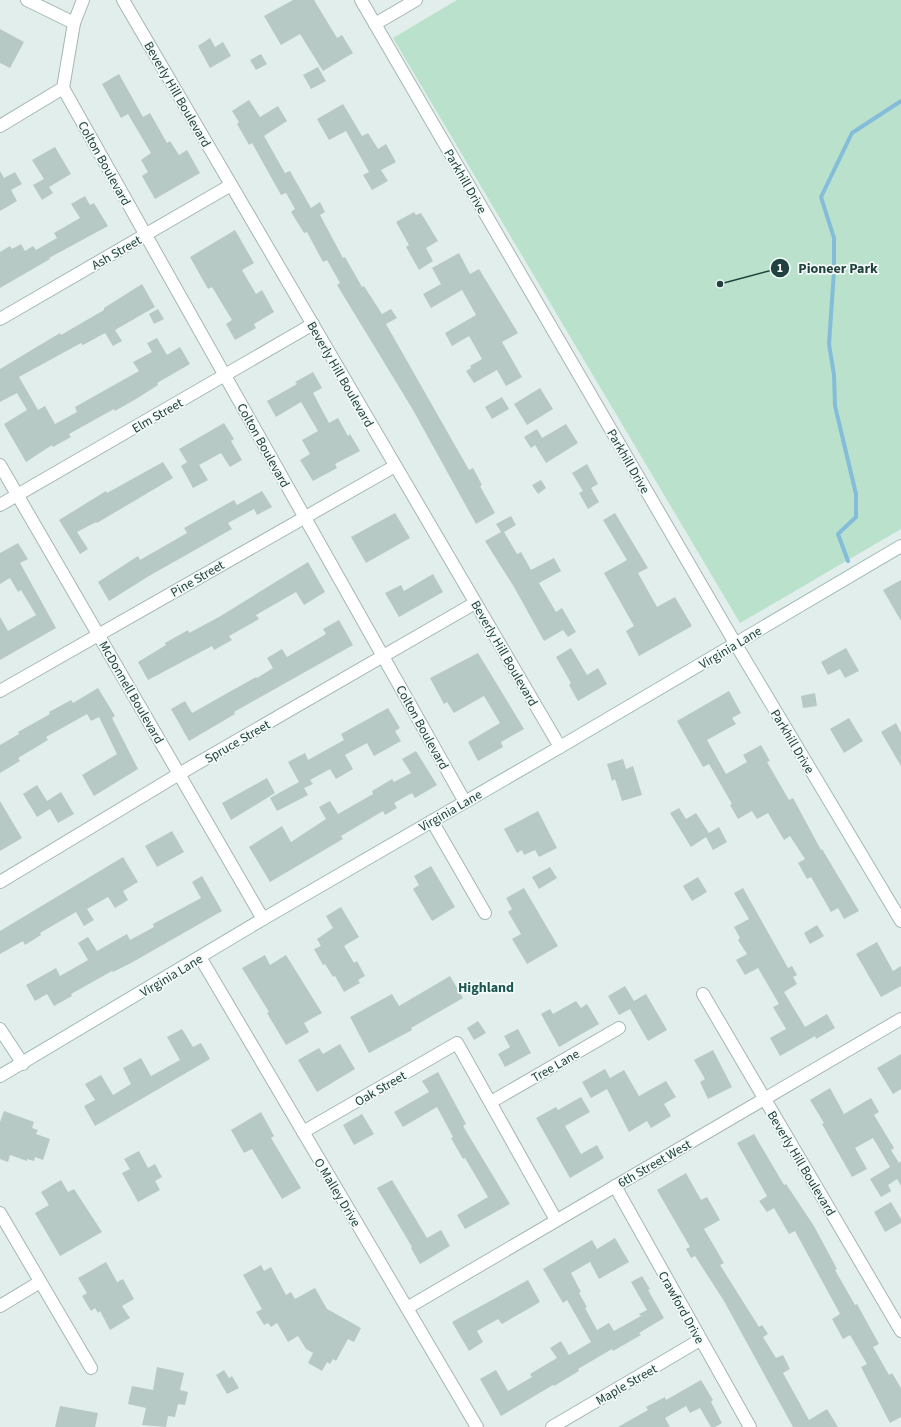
<svg xmlns="http://www.w3.org/2000/svg" width="901" height="1427" viewBox="0 0 901 1427" font-family="'Source Sans 3',sans-serif">
<rect width="100%" height="100%" fill="#e2eeeb"/>
<polygon fill="#b9e1cb" points="457,0 901,0 901,529 740,623 393,38"/>
<g fill="none" stroke-linecap="round" stroke-linejoin="round">
<polyline stroke="#84bdd9" stroke-width="4" points="848,561 838,534 856,517 856,494 835,406 834,375 829,344 834,271 834,238 821,197 852,133 901,101"/>
</g>
<g fill="#b7c9c4">
<polygon points="293,0 314,0 337,38 342,35 353,53 323,71 300,34 281,45 264,16"/>
<polygon points="0,29 24,42 10,68 0,63"/>
<polygon points="210,38 215,47 223,42 231,56 210,68 198,46"/>
<polygon points="261,54 267,64 256,70 250,60"/>
<polygon points="318,67 326,81 311,89 303,75"/>
<polygon points="119,74 143,117 150,113 167,143 170,141 179,155 187,150 200,173 155,199 142,176 148,172 141,160 151,153 128,114 121,118 102,84"/>
<polygon points="249,100 260,117 278,106 287,121 264,136 285,173 290,171 311,208 320,202 325,212 320,215 343,258 345,257 362,287 364,286 382,314 391,309 397,318 386,324 469,470 473,468 482,485 480,486 495,513 476,524 413,410 337,285 340,283 327,260 323,262 307,232 304,233 291,212 295,209 286,193 281,195 252,143 249,145 237,124 239,122 232,111"/>
<polygon points="343,104 362,136 368,133 378,149 386,144 396,162 381,170 388,181 372,190 363,175 369,172 346,131 329,140 317,119"/>
<polygon points="55,147 71,174 49,187 53,193 42,200 33,185 44,179 32,160"/>
<polygon points="0,171 4,178 15,172 22,184 11,190 17,201 0,211"/>
<polygon points="85,196 90,205 94,203 108,226 49,258 50,259 0,288 0,252 10,246 12,249 21,244 25,251 33,246 36,250 57,238 54,233 80,218 71,204"/>
<polygon points="414,212 416,215 421,213 438,241 426,248 433,261 419,270 406,247 409,245 396,222"/>
<polygon points="235,230 254,263 242,270 256,294 262,290 274,312 254,324 256,328 235,340 226,324 232,320 212,287 208,289 190,257"/>
<polygon points="459,253 470,274 479,269 518,333 502,342 522,377 506,386 497,370 474,383 466,371 471,368 470,366 482,359 469,336 452,346 445,333 476,315 462,290 431,308 423,294 441,284 432,268"/>
<polygon points="142,284 155,307 115,330 122,341 113,346 105,333 83,345 81,343 19,377 38,410 45,406 55,424 77,412 75,407 139,371 133,362 152,352 147,343 157,338 167,355 180,347 190,364 157,383 158,385 136,399 115,411 114,409 69,434 71,437 53,447 52,445 26,462 4,424 27,410 17,393 0,402 0,369 60,333 61,335 104,310 104,308"/>
<polygon points="158,309 164,319 154,324 149,314"/>
<polygon points="313,372 322,388 313,393 329,423 338,418 348,436 350,434 360,451 335,464 337,468 313,481 300,460 310,454 302,440 318,431 301,402 276,417 267,401 297,384 295,382"/>
<polygon points="540,388 553,409 527,425 514,404"/>
<polygon points="502,397 509,409 492,419 485,407"/>
<polygon points="224,423 234,439 231,441 242,460 230,467 221,453 199,465 208,480 193,488 181,466 187,462 179,449"/>
<polygon points="566,424 578,443 546,463 535,445 531,448 524,437 537,429 542,438"/>
<polygon points="163,462 173,478 97,523 96,522 77,532 88,549 80,554 59,520 106,491 107,493"/>
<polygon points="587,464 598,484 591,488 599,502 588,509 579,493 583,491 572,473"/>
<polygon points="541,480 546,488 538,494 532,485"/>
<polygon points="262,491 272,507 257,515 254,509 228,523 232,529 149,576 109,601 98,582 138,556 140,560 187,533 184,528 234,500 237,505"/>
<polygon points="395,513 410,538 366,563 351,537"/>
<polygon points="615,513 648,568 638,573 657,607 675,597 692,626 639,656 626,631 634,626 604,573 627,560 603,520"/>
<polygon points="511,516 516,525 504,532 517,554 521,552 531,570 554,558 561,571 539,583 556,612 562,608 576,632 568,637 563,630 544,641 514,587 485,541 501,532 496,524"/>
<polygon points="18,543 28,559 20,563 56,628 0,660 0,617 8,631 36,615 21,590 18,592 10,578 0,584 0,553"/>
<polygon points="308,562 325,592 304,605 296,592 256,615 259,619 229,636 232,640 214,650 212,646 148,680 138,662 166,645 165,643 188,630 189,633 219,617"/>
<polygon points="433,574 443,592 399,617 385,593 401,585 404,591"/>
<polygon points="901,580 901,621 883,590"/>
<polygon points="339,620 353,645 234,712 235,714 189,741 171,709 185,701 192,713 256,677 257,678 273,668 267,658 282,649 287,657 326,634 323,629"/>
<polygon points="571,648 587,675 598,668 607,684 578,701 569,685 571,683 556,657"/>
<polygon points="846,648 859,671 845,678 840,669 828,675 821,662"/>
<polygon points="478,653 524,729 501,742 503,747 478,761 468,742 500,723 484,696 454,713 447,702 444,704 430,678"/>
<polygon points="98,688 115,716 112,718 138,769 94,796 82,775 117,754 99,717 91,721 87,714 46,737 48,740 18,758 20,761 0,773 0,745 19,734 18,732 50,714 49,712 71,700 73,703"/>
<polygon points="729,691 741,713 732,718 736,724 707,740 726,774 747,762 743,755 761,745 770,761 767,762 789,800 793,798 821,850 822,849 859,911 844,919 838,908 831,912 811,877 807,879 798,863 805,859 790,836 784,840 768,813 757,819 752,811 738,819 730,805 732,804 709,764 703,767 677,721"/>
<polygon points="815,693 817,706 803,708 801,696"/>
<polygon points="388,708 400,728 395,731 401,741 374,756 367,743 345,755 353,769 336,779 330,769 310,780 313,784 304,788 308,795 277,811 270,798 299,782 288,762 305,753 308,760 344,740 341,734"/>
<polygon points="849,718 863,741 844,753 830,729"/>
<polygon points="896,723 901,733 901,766 881,732"/>
<polygon points="416,751 437,785 415,798 412,793 394,803 397,808 385,815 383,811 341,836 343,839 270,882 249,847 282,826 291,842 326,819 319,807 330,801 338,814 373,794 372,791 392,779 394,782 411,773 402,759"/>
<polygon points="623,759 626,769 633,766 642,795 622,801 615,779 612,781 607,764"/>
<polygon points="267,778 275,793 231,820 222,803"/>
<polygon points="37,785 47,801 61,792 74,814 58,823 50,809 37,817 23,794"/>
<polygon points="0,801 22,838 0,851"/>
<polygon points="679,808 686,819 696,813 709,833 719,827 727,842 713,850 706,837 691,847 670,813"/>
<polygon points="538,811 557,848 539,857 535,850 524,855 522,850 517,853 504,829"/>
<polygon points="172,831 184,852 157,867 145,846"/>
<polygon points="123,857 138,882 123,891 128,900 115,908 108,897 87,909 94,920 84,926 76,912 40,933 41,935 25,945 23,941 0,954 0,931"/>
<polygon points="431,866 455,907 432,921 413,889 419,885 414,876"/>
<polygon points="550,867 557,878 539,889 532,877"/>
<polygon points="202,876 222,911 131,963 113,972 112,971 71,994 72,996 54,1006 47,994 35,1001 26,985 56,968 60,976 88,960 78,943 88,937 97,951 127,934 130,940 154,927 153,924 201,898 192,882"/>
<polygon points="698,877 707,892 692,901 683,886"/>
<polygon points="524,888 558,946 527,964 512,939 521,934 508,912 512,909 506,898"/>
<polygon points="743,888 788,968 792,966 797,975 793,977 797,984 784,992 805,1027 827,1014 835,1028 816,1039 815,1036 780,1056 770,1038 786,1029 773,1007 779,1004 758,968 745,975 736,960 747,954 738,940 740,938 734,927 749,919 734,893"/>
<polygon points="341,907 359,937 344,946 354,963 357,961 365,976 358,980 360,983 344,992 335,976 333,977 325,964 323,965 314,949 321,946 317,939 333,928 326,916"/>
<polygon points="817,925 824,936 810,944 804,933"/>
<polygon points="877,942 893,971 901,966 901,986 881,997 856,954"/>
<polygon points="265,955 270,965 286,955 322,1013 304,1023 309,1032 286,1045 267,1013 269,1012 242,968"/>
<polygon points="450,976 463,998 411,1028 412,1030 369,1053 350,1017 392,994 399,1006"/>
<polygon points="625,986 634,1001 646,994 667,1030 648,1041 630,1009 619,1015 608,996"/>
<polygon points="576,1001 581,1008 587,1004 599,1024 559,1047 541,1014 550,1009 553,1014"/>
<polygon points="478,1021 486,1033 474,1040 467,1028"/>
<polygon points="182,1029 193,1047 201,1043 210,1059 95,1126 84,1106 95,1100 85,1084 101,1075 113,1095 131,1084 123,1068 141,1058 151,1076 180,1060 167,1037"/>
<polygon points="518,1029 531,1053 505,1067 498,1054 510,1047 504,1036"/>
<polygon points="340,1044 355,1069 317,1092 298,1060 319,1048 323,1054"/>
<polygon points="713,1050 732,1087 708,1099 700,1082 705,1079 694,1060"/>
<polygon points="901,1054 901,1089 893,1094 877,1068"/>
<polygon points="605,1069 610,1078 624,1070 639,1096 666,1081 676,1097 664,1104 671,1116 651,1128 647,1121 629,1132 607,1089 591,1098 582,1082"/>
<polygon points="438,1072 466,1124 463,1126 510,1204 465,1229 457,1215 488,1197 465,1158 463,1159 451,1138 453,1137 437,1107 403,1127 394,1112 429,1092 422,1081"/>
<polygon points="830,1088 844,1114 871,1098 879,1112 874,1115 894,1148 891,1150 899,1163 901,1161 901,1186 897,1179 888,1185 891,1191 881,1197 870,1179 890,1167 873,1138 855,1148 867,1169 852,1177 822,1124 824,1123 810,1100"/>
<polygon points="581,1097 590,1112 565,1126 581,1154 597,1145 604,1158 570,1178 536,1118 556,1107 558,1110"/>
<polygon points="4,1111 34,1122 32,1128 38,1130 36,1134 50,1139 43,1160 35,1157 34,1161 27,1159 27,1161 10,1155 8,1162 0,1159 0,1122"/>
<polygon points="261,1112 274,1136 271,1138 301,1188 282,1199 252,1149 244,1153 231,1130"/>
<polygon points="362,1114 374,1134 354,1145 343,1125"/>
<polygon points="754,1134 784,1185 786,1184 814,1226 837,1269 835,1270 855,1305 857,1304 879,1344 873,1347 889,1375 892,1373 901,1388 901,1417 890,1423 861,1367 867,1364 850,1335 843,1339 832,1319 840,1314 795,1231 789,1234 774,1208 767,1212 759,1201 767,1196 737,1143"/>
<polygon points="139,1151 148,1168 155,1164 162,1177 155,1181 160,1190 138,1202 122,1173 130,1169 124,1159"/>
<polygon points="686,1173 701,1200 707,1197 720,1220 704,1229 724,1263 720,1265 759,1327 762,1325 768,1334 763,1337 776,1358 783,1355 790,1369 783,1373 809,1420 827,1409 838,1427 793,1427 724,1301 695,1256 691,1258 686,1249 690,1247 657,1190"/>
<polygon points="61,1180 68,1192 74,1189 102,1232 60,1256 35,1213 49,1205 41,1192"/>
<polygon points="392,1180 427,1238 441,1230 450,1246 420,1264 411,1248 412,1247 377,1188"/>
<polygon points="891,1202 901,1219 901,1223 885,1232 874,1212"/>
<polygon points="615,1238 629,1262 599,1279 590,1262 571,1273 581,1292 579,1293 587,1307 585,1308 597,1330 609,1323 614,1331 641,1316 639,1314 647,1310 631,1282 642,1276 650,1289 648,1290 664,1318 639,1333 641,1335 613,1351 612,1349 578,1369 579,1371 554,1386 553,1385 501,1416 480,1379 496,1370 508,1391 532,1377 530,1374 557,1358 550,1348 561,1341 569,1355 591,1342 567,1300 563,1303 543,1269 592,1240 597,1249"/>
<polygon points="106,1262 117,1282 123,1279 134,1299 122,1306 130,1318 110,1330 100,1311 98,1313 95,1308 91,1311 82,1296 87,1293 78,1278"/>
<polygon points="261,1265 264,1271 271,1267 286,1295 291,1292 295,1299 315,1288 327,1309 361,1328 354,1342 348,1339 336,1361 333,1359 330,1364 327,1362 322,1371 308,1363 313,1353 306,1349 298,1336 288,1342 277,1323 271,1327 268,1323 264,1325 256,1312 262,1309 243,1275"/>
<polygon points="528,1280 540,1302 502,1324 498,1319 477,1331 483,1342 469,1351 452,1322"/>
<polygon points="157,1367 184,1373 180,1390 188,1392 185,1405 178,1404 175,1417 168,1416 166,1427 142,1425 146,1408 128,1404 132,1386 153,1390"/>
<polygon points="224,1370 229,1378 232,1376 239,1388 227,1394 216,1375"/>
<polygon points="701,1380 713,1400 711,1402 722,1423 715,1427 711,1427 700,1408 690,1413 686,1406 665,1418 670,1427 618,1427 648,1410 646,1407 665,1397 666,1400"/>
<polygon points="60,1406 98,1413 95,1427 55,1427"/>
</g>
<g fill="none" stroke-linecap="round" stroke-linejoin="round">
<g stroke="#a4b7b4" stroke-width="14">
<g id="street">
<polyline points="27,0 74,23"/>
<polyline points="123,0 560,747"/>
<polyline points="361,0 735,643"/>
<polyline points="375,24 416,0"/>
<polyline points="63,88 465,802"/>
<polyline points="0,126 63,88 74,23 83,0"/>
<polyline points="0,319 231,185"/>
<polyline points="0,465 263,919"/>
<polyline points="0,505 313,324"/>
<polyline points="0,691 395,466"/>
<polyline points="432,821 485,913"/>
<polyline points="0,882 179,774 475,603"/>
<polyline points="200,957 477,1427"/>
<polyline points="703,994 901,1331"/>
<polyline points="491,1102 619,1028"/>
<polyline points="303,1132 457,1043 556,1220"/>
<polyline points="615,1186 750,1427"/>
<polyline points="0,1213 91,1368"/>
<polyline points="0,1306 40,1282"/>
<polyline points="407,1308 901,1019"/>
<polyline points="552,1427 700,1340"/>
</g>
</g>
<g stroke="#9fbbb6" stroke-width="14">
<g id="secondary">
<polyline points="735,643 901,921"/>
<polyline points="0,1029 23,1064"/>
<polyline points="0,1076 263,919 560,747 901,546"/>
</g>
</g>
<use href="#street" stroke="#fff" stroke-width="12"/>
<use href="#secondary" stroke="#fff" stroke-width="12"/>
</g>
<g text-anchor="middle" stroke-width="3.5" stroke-linejoin="round" paint-order="stroke">
<g font-size="13" fill="#20413e" stroke="#f3faf8">
<text transform="translate(178 94) rotate(60)" y="5">Beverly Hill Boulevard</text>
<text transform="translate(105 163) rotate(61)" y="5">Colton Boulevard</text>
<text transform="translate(466 181) rotate(60)" y="5">Parkhill Drive</text>
<text transform="translate(116 252) rotate(-30)" y="5">Ash Street</text>
<text transform="translate(341 374) rotate(60)" y="5">Beverly Hill Boulevard</text>
<text transform="translate(157 415) rotate(-30)" y="5">Elm Street</text>
<text transform="translate(264 445) rotate(61)" y="5">Colton Boulevard</text>
<text transform="translate(629 461) rotate(60)" y="5">Parkhill Drive</text>
<text transform="translate(197 578) rotate(-30)" y="5">Pine Street</text>
<text transform="translate(730 647) rotate(-31)" y="5">Virginia Lane</text>
<text transform="translate(505 653) rotate(60)" y="5">Beverly Hill Boulevard</text>
<text transform="translate(132 692) rotate(60)" y="5">McDonnell Boulevard</text>
<text transform="translate(423 727) rotate(61)" y="5">Colton Boulevard</text>
<text transform="translate(237 741) rotate(-30)" y="5">Spruce Street</text>
<text transform="translate(793 741) rotate(59)" y="5">Parkhill Drive</text>
<text transform="translate(450 810) rotate(-30)" y="5">Virginia Lane</text>
<text transform="translate(171 975) rotate(-31)" y="5">Virginia Lane</text>
<text transform="translate(555 1065) rotate(-30)" y="5">Tree Lane</text>
<text transform="translate(380 1088) rotate(-30)" y="5">Oak Street</text>
<text transform="translate(654 1163) rotate(-30)" y="5">6th Street West</text>
<text transform="translate(802 1163) rotate(59)" y="5">Beverly Hill Boulevard</text>
<text transform="translate(338 1192) rotate(59)" y="5">O Malley Drive</text>
<text transform="translate(682 1307) rotate(61)" y="5">Crawford Drive</text>
<text transform="translate(626 1384) rotate(-30)" y="5">Maple Street</text>
</g>
<g font-size="14" font-weight="bold" fill="#195652" stroke="#f3faf8">
<text x="486" y="992">Highland</text>
</g>
</g>
<path fill="none" stroke="#20413e" stroke-width="1.5" d="M720 284L780 268"/>
<g fill="#20413e" stroke="#f3faf8" stroke-width="1.5">
<circle cx="720" cy="284" r="4"/>
<circle cx="780" cy="268" r="10"/>
</g>
<g font-size="12" text-anchor="middle" font-weight="bold" fill="#fff">
<text x="780" y="272">1</text>
</g>
<g font-size="14" text-anchor="middle" font-weight="bold" fill="#20413e" stroke="#f3faf8" stroke-width="3.5" stroke-linejoin="round" paint-order="stroke">
<text x="838" y="273">Pioneer Park</text>
</g>
</svg>
